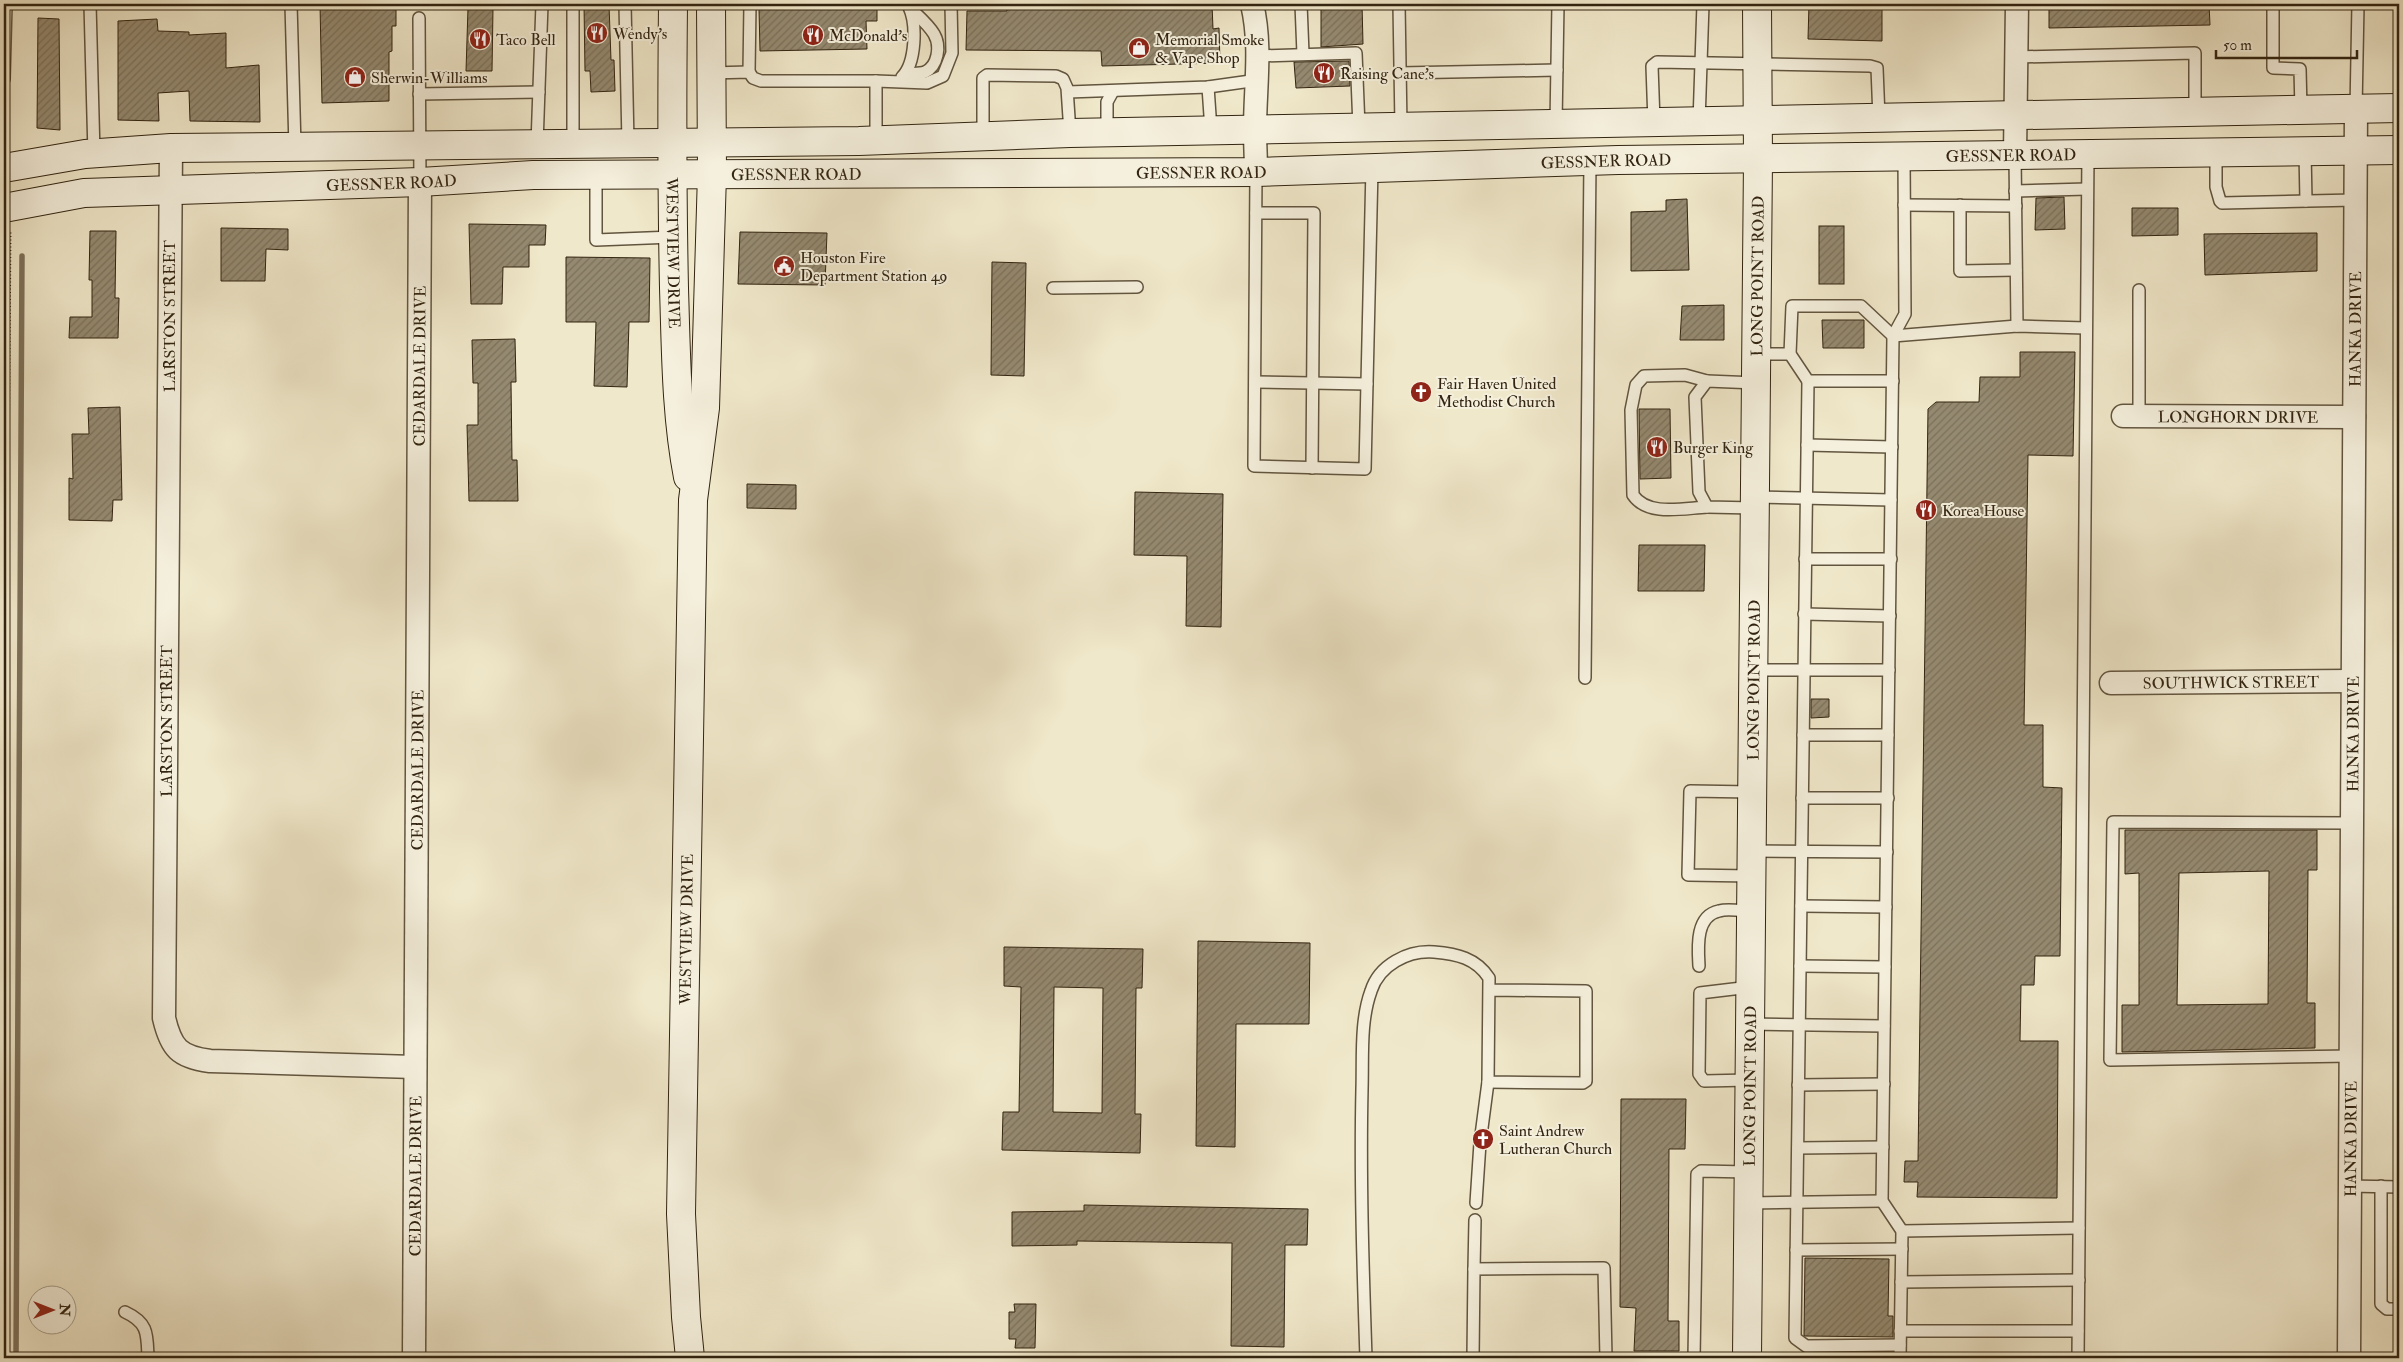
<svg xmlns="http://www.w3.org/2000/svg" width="2403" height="1362" viewBox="0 0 2403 1362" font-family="'IM FELL Double Pica',serif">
<defs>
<pattern id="building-hatch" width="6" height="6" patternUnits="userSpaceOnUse" patternTransform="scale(1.25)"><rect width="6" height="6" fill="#958a71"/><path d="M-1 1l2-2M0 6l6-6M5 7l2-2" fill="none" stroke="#7a715b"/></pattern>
</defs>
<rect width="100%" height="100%" fill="#f0e8ca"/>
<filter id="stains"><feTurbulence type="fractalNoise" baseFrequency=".004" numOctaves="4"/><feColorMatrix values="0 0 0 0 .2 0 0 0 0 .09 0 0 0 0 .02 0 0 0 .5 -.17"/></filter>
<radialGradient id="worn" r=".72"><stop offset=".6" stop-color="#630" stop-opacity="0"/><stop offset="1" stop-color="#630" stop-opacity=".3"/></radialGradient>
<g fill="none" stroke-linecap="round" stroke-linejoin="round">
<polyline stroke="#7d715a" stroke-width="5.5" points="16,1358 22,256"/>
</g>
<g fill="url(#building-hatch)" stroke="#322411" fill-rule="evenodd">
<polygon points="320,4 396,4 396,26 392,26 392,51 389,52 389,101 322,103"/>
<polygon points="783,4 877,4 877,21 866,21 867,49 760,51 759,9 783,9"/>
<polygon points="1007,4 1212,4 1213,29 1219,28 1220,63 1102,66 1101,51 966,50 967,11 1007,11"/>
<polygon points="1321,4 1362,4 1363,44 1321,47"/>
<polygon points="1809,4 1882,4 1882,41 1808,39"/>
<polygon points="2049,4 2209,4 2210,25 2049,28"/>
<polygon points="584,5 609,5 611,60 614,60 615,91 591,92 590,71 585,71"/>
<polygon points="468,8 493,8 492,71 466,71"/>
<polygon points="38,18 59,19 60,130 37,128"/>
<polygon points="157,19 158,31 189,32 189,35 226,33 226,68 259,65 260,122 190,121 189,91 158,93 159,121 118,120 118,21"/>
<polygon points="1349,61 1350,86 1296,88 1294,62"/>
<polygon points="2064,197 2065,229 2035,230 2036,198"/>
<polygon points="1687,199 1689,270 1631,271 1631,212 1666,211 1666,200"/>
<polygon points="2132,208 2178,208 2178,235 2132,236"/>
<polygon points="469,224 546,225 545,245 529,245 529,267 503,267 502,304 471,304"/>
<rect x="1819" y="226" width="25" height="58"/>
<polygon points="221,228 288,229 288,250 266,249 265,281 221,281"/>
<polygon points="90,231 116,231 115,298 119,298 118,338 69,338 70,317 92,317 92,280 89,280"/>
<polygon points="740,232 827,233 825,285 738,284"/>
<polygon points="2317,233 2317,271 2205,275 2204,234"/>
<polygon points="566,257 650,258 649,322 629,322 627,387 594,386 596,322 566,322"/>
<polygon points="992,262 1026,263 1024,376 991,375"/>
<polygon points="1724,305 1724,340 1680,340 1682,306"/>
<polygon points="1822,320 1864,320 1864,348 1823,348"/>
<polygon points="515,339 516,382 511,382 512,460 517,460 518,501 469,501 467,425 478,425 478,383 473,383 472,340"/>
<polygon points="2020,352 2075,352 2073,456 2028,455 2024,725 2043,725 2043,787 2062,788 2060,956 2035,956 2034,985 2021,985 2020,1041 2058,1041 2057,1198 1917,1197 1918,1182 1904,1182 1905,1161 1918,1161 1928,409 1936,402 1979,402 1980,377 2020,377"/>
<polygon points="120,407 122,500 113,500 112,521 69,520 69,478 73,479 72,434 89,434 88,408"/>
<polygon points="1639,409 1670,409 1671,478 1640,479"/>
<polygon points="747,484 796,485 796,509 747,508"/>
<polygon points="1135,492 1223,494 1221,627 1186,626 1187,556 1134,555"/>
<polygon points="1639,545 1705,545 1704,591 1638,591"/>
<polygon points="1811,699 1829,699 1829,717 1811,718"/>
<path d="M2125,830H2317V870H2308L2307,1003H2315V1048L2122,1052V1005H2139V873L2125,874ZM2269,871L2268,1004L2177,1005L2179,873Z"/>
<polygon points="1198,941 1310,943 1309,1024 1236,1024 1235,1147 1196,1146"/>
<path d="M1004,947L1143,949L1142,988H1136L1135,1114H1141L1140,1153L1002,1150L1003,1112H1019L1021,987L1004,986ZM1054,987L1103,988L1102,1113L1053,1112Z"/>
<polygon points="1621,1099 1686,1099 1685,1149 1669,1149 1668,1321 1679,1321 1679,1351 1634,1351 1636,1308 1620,1307"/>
<polygon points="1084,1205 1308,1209 1307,1245 1285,1245 1284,1347 1231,1346 1232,1243 1077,1241 1077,1245 1012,1246 1012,1212 1084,1211"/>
<polygon points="1805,1258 1889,1259 1888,1316 1893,1316 1893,1337 1804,1336"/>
<polygon points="1014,1304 1036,1304 1035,1348 1015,1348 1016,1339 1009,1339 1009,1312 1015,1312"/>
</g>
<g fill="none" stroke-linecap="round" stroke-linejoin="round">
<g stroke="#62553f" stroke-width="14">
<g id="lane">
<polyline points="90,4 94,154"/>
<polyline points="291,4 295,147"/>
<polyline points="625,4 628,143"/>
<polyline points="1301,4 1303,54"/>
<polyline points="1399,4 1401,127"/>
<polyline points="2273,4 2273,68 2300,69 2301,110"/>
<polyline points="419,18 420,182"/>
<polyline points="1259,56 1356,53 1359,127"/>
<polyline points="2016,57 2195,53 2195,112"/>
<polyline points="749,72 750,4"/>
<polyline points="711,73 749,72 753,78 761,81 876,81 876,141"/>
<polyline points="1400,73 1557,70"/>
<path d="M906,74C912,73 919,74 925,72C938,66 941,46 934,34C928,24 918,16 910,8"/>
<path d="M902,77C916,63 917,24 909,7"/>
<polyline points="4,79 6,4"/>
<polyline points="876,81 927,83 943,76 952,53 951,4"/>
<polyline points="1208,87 1211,130"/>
<polyline points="1068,92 1208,87 1258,80"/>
<polyline points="419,94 539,92"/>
<polyline points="2356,109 2358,4"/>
<polyline points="1654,122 1652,66 1657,62 1870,66 1877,68 1879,118"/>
<polyline points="1699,122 1703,4"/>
<polyline points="1556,123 1558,4"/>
<polyline points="1107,132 1107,102 1113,91"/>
<polyline points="983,136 983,78 987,75 1056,76 1063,79 1067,88 1070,133"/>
<polyline points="537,144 542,4"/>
<polyline points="573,144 573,4"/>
<polyline points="2305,152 2306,201"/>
<polyline points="2216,153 2216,187 2220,201 2222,203 2355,200"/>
<polyline points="2015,155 2017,326"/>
<polyline points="1256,172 1254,466 1365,469 1372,168"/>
<polyline points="596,174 596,240 673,237"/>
<polyline points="2015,191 2087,189"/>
<polyline points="1904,205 2016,206"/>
<polyline points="1960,205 1960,271 2016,270"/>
<polyline points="1256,213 1314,213 1312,468"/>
<polyline points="1053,288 1137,287"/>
<polyline points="1756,354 1790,354"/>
<path d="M1707,381L1685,375L1644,376L1636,385L1631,410L1633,495C1648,517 1684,508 1707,507"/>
<polyline points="1808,381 1795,1338 1806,1346 1900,1345"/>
<polyline points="1893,381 1808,381 1790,354 1792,306 1861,306 1893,336 2017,326 2086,328"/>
<polyline points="1255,382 1367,384"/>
<polyline points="2139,416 2139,290"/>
<polyline points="1807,445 1892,447"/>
<polyline points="1755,497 1891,500"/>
<polyline points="1754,508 1707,507 1699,492 1695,397 1707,381 1756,383"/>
<polyline points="1805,559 1891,559"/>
<polyline points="1804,614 1890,616"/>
<polyline points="1753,670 1889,670"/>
<polyline points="1585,678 1590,161"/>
<polyline points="1803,735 1888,735"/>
<polyline points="1802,798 1888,798"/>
<polyline points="1751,851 1887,852"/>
<polyline points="1751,876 1688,875 1690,791 1752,792"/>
<polyline points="1801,906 1886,907"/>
<path d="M1699,966C1698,948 1695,916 1719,911C1729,908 1741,911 1751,912"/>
<polyline points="1800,966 1885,967"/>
<polyline points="1749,1024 1884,1026"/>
<polyline points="2350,1056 2110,1060 2113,822 2350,823"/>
<polyline points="1749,1080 1704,1081 1699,1074 1700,993 1750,987"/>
<polyline points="1798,1085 1884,1084"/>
<polyline points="1798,1148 1883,1147"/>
<polyline points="2349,1186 2399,1187"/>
<polyline points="2381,1186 2381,1304 2387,1309 2399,1309"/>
<polyline points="1476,1203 1480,1143 1488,1082"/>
<polyline points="1749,1203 1882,1201"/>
<polyline points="1902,1231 2079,1228"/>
<polyline points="1796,1250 1902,1249"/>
<polyline points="1474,1269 1475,1220"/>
<polyline points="1901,1282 2079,1280"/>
<path d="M125,1312C149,1323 147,1335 148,1358"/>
<polyline points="1900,1331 2078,1331"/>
<path d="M1366,1358C1363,1269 1360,1178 1362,1089C1363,1057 1360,1021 1371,991C1379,965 1408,950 1434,952C1457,954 1476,958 1489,978L1488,1082L1583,1083L1586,1081V991L1490,990"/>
<polyline points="1473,1358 1474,1269 1604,1268 1606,1358"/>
<polyline points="1694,1358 1697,1174 1701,1171 1748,1172"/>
<polyline points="1900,1358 1902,1231 1882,1201 1893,336 1905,314 1904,157"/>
<polyline points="2078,1358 2088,154"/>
</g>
</g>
<g stroke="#62553f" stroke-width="25">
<g id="street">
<path d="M1252,4C1262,46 1255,87 1255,130C1255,144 1256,158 1256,172"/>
<path d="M171,148L164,1018C171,1048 179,1057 210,1061L414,1067"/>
<polyline points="2015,154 2017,4"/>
<path id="s1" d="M2123,416L2354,417"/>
<path id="s2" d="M2111,683L2351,681"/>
<path id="s3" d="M414,1358L420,182"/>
<path id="s4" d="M2349,1358L2356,109"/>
</g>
</g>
<g stroke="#322411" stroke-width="30">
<g id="secondary">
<path id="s5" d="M673,4C672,99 672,193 674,288C676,351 676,415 688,477"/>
<polyline points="4,168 85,154 171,148 859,141 1070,133 2399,108"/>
<path id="s6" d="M4,208L84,193L420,182L533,175L1256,172L1618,160L2399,150"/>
<path id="s7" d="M690,1358L686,1317L681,1214L693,500L705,408L712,174L711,4"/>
<path id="s8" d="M1747,1358L1758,159L1757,4"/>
</g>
</g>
<polyline stroke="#322411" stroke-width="3" stroke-dasharray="1 2.5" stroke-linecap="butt" points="4,979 10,230"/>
<use href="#lane" stroke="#f5f0dd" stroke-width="11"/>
<use href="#street" stroke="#f5f0dd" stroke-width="22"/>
<use href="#secondary" stroke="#f5f0dd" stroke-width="28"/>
</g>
<defs>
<g id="restaurant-disc" transform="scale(1.125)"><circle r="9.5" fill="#8f2418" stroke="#f5f0dd"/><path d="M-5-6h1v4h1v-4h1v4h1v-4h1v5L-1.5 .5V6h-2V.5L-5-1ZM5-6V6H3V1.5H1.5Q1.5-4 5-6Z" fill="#fff"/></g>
<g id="shop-disc" transform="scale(1.125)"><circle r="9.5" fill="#8f2418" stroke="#f5f0dd"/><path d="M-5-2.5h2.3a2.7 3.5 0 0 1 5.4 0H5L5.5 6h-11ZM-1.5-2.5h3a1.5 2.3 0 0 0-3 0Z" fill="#fff"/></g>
<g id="civic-disc" transform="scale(1.125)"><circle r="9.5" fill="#8f2418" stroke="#f5f0dd"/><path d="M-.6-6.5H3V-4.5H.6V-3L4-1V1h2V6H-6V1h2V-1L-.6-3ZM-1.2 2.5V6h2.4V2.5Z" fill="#fff"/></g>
<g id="church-disc" transform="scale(1.125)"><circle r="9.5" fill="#8f2418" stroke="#f5f0dd"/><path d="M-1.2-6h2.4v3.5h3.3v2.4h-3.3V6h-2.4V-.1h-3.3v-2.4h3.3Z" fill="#fff"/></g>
</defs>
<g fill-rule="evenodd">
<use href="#restaurant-disc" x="597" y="33"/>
<use href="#restaurant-disc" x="813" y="35"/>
<use href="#restaurant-disc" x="480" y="39"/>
<use href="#shop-disc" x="1139" y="48"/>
<use href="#restaurant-disc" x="1324" y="73"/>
<use href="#shop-disc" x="355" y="77"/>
<use href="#civic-disc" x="784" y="266"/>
<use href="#church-disc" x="1421" y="392"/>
<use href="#restaurant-disc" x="1657" y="447"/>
<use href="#restaurant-disc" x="1926" y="510"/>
<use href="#church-disc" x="1483" y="1139"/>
</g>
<g text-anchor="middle" stroke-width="4" stroke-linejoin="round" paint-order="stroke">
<g font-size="16" fill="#322411" stroke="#f5f0dd" text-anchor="start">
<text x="613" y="39">Wendy's</text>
<text x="829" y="41">McDonald's</text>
<text x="496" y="45">Taco Bell</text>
<text x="1155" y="45">Memorial Smoke<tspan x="1155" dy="18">&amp; Vape Shop</tspan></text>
<text x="1340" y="79">Raising Cane's</text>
<text x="371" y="83">Sherwin-Williams</text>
<text x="800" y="263">Houston Fire<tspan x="800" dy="18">Department Station 49</tspan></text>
<text x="1437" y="389">Fair Haven United<tspan x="1437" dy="18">Methodist Church</tspan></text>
<text x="1673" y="453">Burger King</text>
<text x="1942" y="516">Korea House</text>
<text x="1499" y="1136">Saint Andrew<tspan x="1499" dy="18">Lutheran Church</tspan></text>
</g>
<g font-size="16" fill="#322411" stroke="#f5f0dd">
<text dy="6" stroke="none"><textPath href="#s6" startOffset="2009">GESSNER ROAD</textPath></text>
<text dy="6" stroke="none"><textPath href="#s6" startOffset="1604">GESSNER ROAD</textPath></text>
<text dy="6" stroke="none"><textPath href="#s6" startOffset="1199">GESSNER ROAD</textPath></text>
<text dy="6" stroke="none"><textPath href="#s6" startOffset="794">GESSNER ROAD</textPath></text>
<text dy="6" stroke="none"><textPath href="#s6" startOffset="389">GESSNER ROAD</textPath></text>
<text dy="6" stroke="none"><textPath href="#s5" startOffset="249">WESTVIEW DRIVE</textPath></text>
<text dy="6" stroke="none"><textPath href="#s8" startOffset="1082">LONG POINT ROAD</textPath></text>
<text transform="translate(169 316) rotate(-90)" y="6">LARSTON STREET</text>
<text dy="6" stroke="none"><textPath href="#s4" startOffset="1029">HANKA DRIVE</textPath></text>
<text dy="6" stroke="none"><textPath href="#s3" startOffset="992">CEDARDALE DRIVE</textPath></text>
<text dy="6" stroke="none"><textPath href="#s1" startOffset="115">LONGHORN DRIVE</textPath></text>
<text dy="6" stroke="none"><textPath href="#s8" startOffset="678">LONG POINT ROAD</textPath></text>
<text dy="6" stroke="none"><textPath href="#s2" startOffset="120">SOUTHWICK STREET</textPath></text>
<text transform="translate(166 721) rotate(-90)" y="6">LARSTON STREET</text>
<text dy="6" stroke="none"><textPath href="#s4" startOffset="624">HANKA DRIVE</textPath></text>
<text dy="6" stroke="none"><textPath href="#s3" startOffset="588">CEDARDALE DRIVE</textPath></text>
<text dy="6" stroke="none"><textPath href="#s7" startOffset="429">WESTVIEW DRIVE</textPath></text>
<text dy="6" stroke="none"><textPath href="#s8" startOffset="272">LONG POINT ROAD</textPath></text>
<text dy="6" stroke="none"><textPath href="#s4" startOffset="219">HANKA DRIVE</textPath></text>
<text dy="6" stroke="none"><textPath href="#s3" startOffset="182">CEDARDALE DRIVE</textPath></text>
</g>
</g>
<rect width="2403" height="1362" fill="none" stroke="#f0e8ca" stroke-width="20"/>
<rect x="5" y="5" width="2393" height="1352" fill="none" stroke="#322411" stroke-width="2.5"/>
<rect x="10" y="10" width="2383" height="1342" fill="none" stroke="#322411"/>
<g transform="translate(52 1310) rotate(90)"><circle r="24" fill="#f5f0dd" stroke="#a79e8b"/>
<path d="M0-4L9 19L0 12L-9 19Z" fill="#8f2418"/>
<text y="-8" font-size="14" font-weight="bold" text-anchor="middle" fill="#322411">N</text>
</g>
<path d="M2216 50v8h141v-8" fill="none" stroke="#322411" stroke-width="2.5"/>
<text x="2223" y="50" font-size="15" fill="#322411" stroke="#f5f0dd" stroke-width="4" paint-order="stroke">50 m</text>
<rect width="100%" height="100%" filter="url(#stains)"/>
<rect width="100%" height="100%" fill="url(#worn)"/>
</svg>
